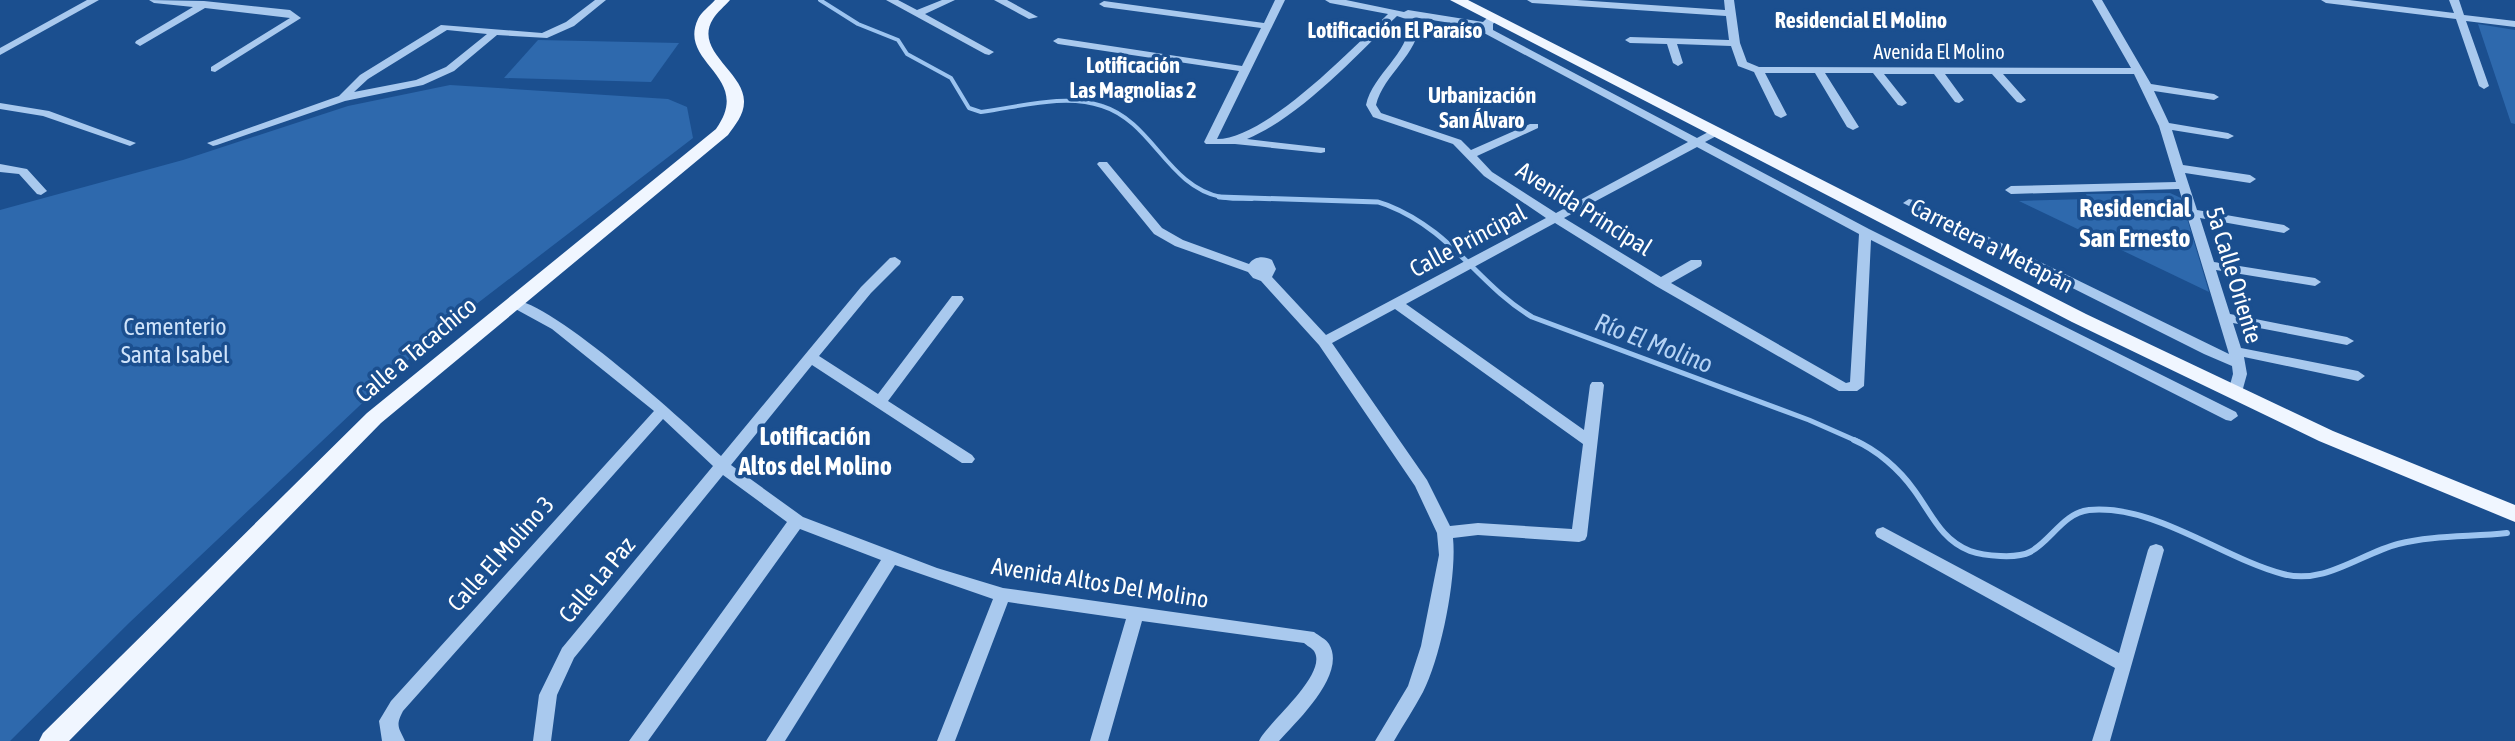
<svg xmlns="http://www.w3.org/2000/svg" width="2515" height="741" viewBox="0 0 2515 741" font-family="'Asap Condensed',sans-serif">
<rect width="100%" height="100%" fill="#1b4f8f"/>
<g fill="#2e69ad">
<polygon points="2478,24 2515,30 2515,124 2511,123"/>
<polygon points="538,40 679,43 651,82 504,78"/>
<polygon points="450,85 668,99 687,107 693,138 427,342 129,623 10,741 0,741 0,210 183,160 348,106"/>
<polygon points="2170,193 2181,198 2209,292 2019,201 2088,199 2086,194"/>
</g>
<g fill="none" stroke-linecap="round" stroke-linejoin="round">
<path stroke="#9cc4f0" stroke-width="4" d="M820,0L858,24L898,40L907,54L951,78L969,108L981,112C1020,107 1064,93 1102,106C1153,122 1167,186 1221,197C1231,200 1242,198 1252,199"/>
<path stroke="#9cc4f0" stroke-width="5" d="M1219,197L1378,202L1387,205C1453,231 1476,283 1532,317L1809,420L1859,442"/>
<path stroke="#9cc4f0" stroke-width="6" d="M1854,440C1877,450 1899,469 1914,490C1931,513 1941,540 1970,551C1984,556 2017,559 2030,552C2051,541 2063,513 2089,510C2155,504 2222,558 2283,574C2325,585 2360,554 2398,544C2432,535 2472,537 2507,533"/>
<g fill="#a9c9ee" fill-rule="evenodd">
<polygon points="87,0 99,0 0,55 0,48"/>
<polygon points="149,0 204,1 290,10 301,18 215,72 211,71 211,67 290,18 205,8 140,46 135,43 136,41 193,7 154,3"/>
<path d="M595,0H606L574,26L547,38L497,35L454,71L423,85L345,101L217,145L213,146L207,143L339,96L360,75L441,25L542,33L566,22ZM447,30L487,34L446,67L416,80L354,92L368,79Z"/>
<polygon points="886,0 898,0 917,10 942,0 955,0 925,14 994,52 989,55 985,54"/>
<polygon points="994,0 1007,0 1038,17 1029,19"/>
<path d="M1275,0H1285L1217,139C1266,139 1353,48 1388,14L1330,3L1325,0H1346L1404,12L1408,10L1483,22L1489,16H1497L1498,18L1493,24V30L1697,138L1712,130H1720V134L1705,142L1869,229L2236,412L2238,416L2231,421L2226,420L1871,240L1864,386L1857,391H1839L1656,286L1555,223L1406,304L1584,430L1590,385L1592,382H1602L1604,385L1587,536L1585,540L1579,542L1478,535L1453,538C1457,577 1441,657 1423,692C1414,709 1403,725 1394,741H1375L1408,686L1421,646L1439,555L1437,533L1415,486L1319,345L1261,281L1253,278L1248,272L1175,246L1154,234L1097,164L1099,162H1107L1162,228L1183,240L1249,264C1255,256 1264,256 1272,260L1276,269L1272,277L1326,335L1546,218L1484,176L1453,144L1373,117L1366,105C1373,73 1411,53 1409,20L1397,16C1356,56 1300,117 1247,139L1325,148V152L1321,153L1235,144H1206L1204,142L1239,71L1058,44L1053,41L1058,38L1242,66L1261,28L1104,7L1099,4L1104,1L1264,23ZM1419,18L1483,28L1484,33L1688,142L1556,213L1492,172L1477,156L1538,128V124H1530L1471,150L1461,140L1381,113L1376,105C1384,72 1422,53 1419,18ZM1697,147L1859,234L1850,382L1846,383L1671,283L1701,266L1702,263L1701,260H1691L1661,277L1564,218ZM1395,309L1583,444L1572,529L1478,523L1450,526L1427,480L1332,343Z"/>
<polygon points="1527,0 1577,0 1725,10 1724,0 1734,0 1740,43 1747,62 1759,67 2131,68 2092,0 2102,0 2151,84 2214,94 2219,97 2214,100 2154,91 2169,123 2228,133 2234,136 2228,139 2172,130 2183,165 2250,175 2256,179 2250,183 2185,173 2197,210 2284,225 2290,229 2284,233 2200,218 2214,262 2315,278 2321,282 2315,286 2216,270 2230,314 2347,337 2354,341 2347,345 2233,323 2241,348 2358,371 2365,376 2358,381 2244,357 2247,374 2242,392 2235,397 2230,395 2228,392 2233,374 2232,366 2204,354 1903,203 1909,199 1913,200 2229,354 2179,189 2011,194 2005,190 2011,186 2176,182 2159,126 2134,74 2003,74 2026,100 2021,103 2017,102 1992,74 1945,74 1964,100 1959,103 1955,102 1934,74 1884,74 1907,103 1902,106 1898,105 1873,73 1825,73 1859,127 1853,130 1847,127 1815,73 1765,73 1787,115 1781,118 1775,115 1754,72 1738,66 1731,46 1677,44 1683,63 1678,66 1673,63 1667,44 1630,43 1625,40 1630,37 1729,40 1726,16 1532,3"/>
<polygon points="2321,0 2349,0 2454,13 2449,0 2459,0 2464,15 2515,21 2515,27 2466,21 2489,86 2484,89 2479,86 2456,19 2326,3"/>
<polygon points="0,103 49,111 136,143 130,146 43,116 0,109"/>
<polygon points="0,164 27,169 47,191 41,195 37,194 19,174 0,172"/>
<path d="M895,257L901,261L900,264L871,293L819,356L878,394L952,296H962L964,299L962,302L888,401L972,455L975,459L972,463H962L812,365L731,465L803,517L937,568L1003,588L1314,632C1319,636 1326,639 1329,644C1347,674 1298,720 1279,741H1259C1268,722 1329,674 1314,651C1313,649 1306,645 1304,643L1142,621L1108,741H1090L1126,619L1008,602L955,741H937L993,599L895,565L785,741H766L881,560L800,529L648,741H629L787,522L723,475L574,658L557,695L551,741H533L539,695L562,648L713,466L663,419L403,711C395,726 399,728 405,741H382L379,721L391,701L654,411L552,329L510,306L508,303L510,300C546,295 690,427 721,456L861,287L890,258Z"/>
<polygon points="1883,527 2119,653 2148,550 2150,546 2156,544 2162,546 2164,550 2110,741 2092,741 2115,668 1877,537 1875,533 1877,529"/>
</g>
<g fill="#f0f6ff" fill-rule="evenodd">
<path d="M715,0H730C725,6 717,12 713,19C693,51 745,72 744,102C744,115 735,125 728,135L381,423L69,741H39L43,733L367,413L716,129C754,76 677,64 698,19C701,12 710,6 715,0Z"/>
<polygon points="1450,0 1468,0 2086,314 2333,431 2515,505 2515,522 2319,441 2072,322"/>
</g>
</g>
<g text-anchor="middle" stroke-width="7" stroke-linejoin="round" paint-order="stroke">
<g font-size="20" fill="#fff" stroke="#1b4f8f">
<text x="1939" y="59">Avenida El Molino</text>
</g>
<g font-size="22" font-weight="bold" fill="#fff" stroke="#1b4f8f">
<text x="1861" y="28">Residencial El Molino</text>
<text x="1395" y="38">Lotificación El Paraíso</text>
<text x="1133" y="73">Lotificación<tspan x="1133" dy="25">Las Magnolias 2</tspan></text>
<text x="1482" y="103">Urbanización<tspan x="1482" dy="25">San Álvaro</tspan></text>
</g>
<g font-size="24" fill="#fff" stroke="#1b4f8f">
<text transform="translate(1584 209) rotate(32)" y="8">Avenida Principal</text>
<text transform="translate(1468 241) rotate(-28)" y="8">Calle Principal</text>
<text transform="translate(1992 246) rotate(27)" y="8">Carretera a Metapán</text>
<text transform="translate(2234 275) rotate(73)" y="8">5a Calle Oriente</text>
<text transform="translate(416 350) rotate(-40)" y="8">Calle a Tacachico</text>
<text transform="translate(501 554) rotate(-48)" y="8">Calle El Molino 3</text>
<text transform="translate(597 580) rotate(-50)" y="8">Calle La Paz</text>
<text transform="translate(1100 583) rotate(9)" y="8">Avenida Altos Del Molino</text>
</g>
<g font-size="24" fill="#cfe3fa" stroke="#1b4f8f">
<text x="175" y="335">Cementerio<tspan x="175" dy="28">Santa Isabel</tspan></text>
</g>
<g font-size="26" font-weight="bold" fill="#fff" stroke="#1b4f8f">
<text x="2135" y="217">Residencial<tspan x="2135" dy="30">San Ernesto</tspan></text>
<text x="815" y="445">Lotificación<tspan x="815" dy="30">Altos del Molino</tspan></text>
</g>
<g font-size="26" font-style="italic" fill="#b5d3f5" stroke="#1b4f8f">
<text transform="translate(1654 343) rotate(21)" y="9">Río El Molino</text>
</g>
</g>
</svg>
